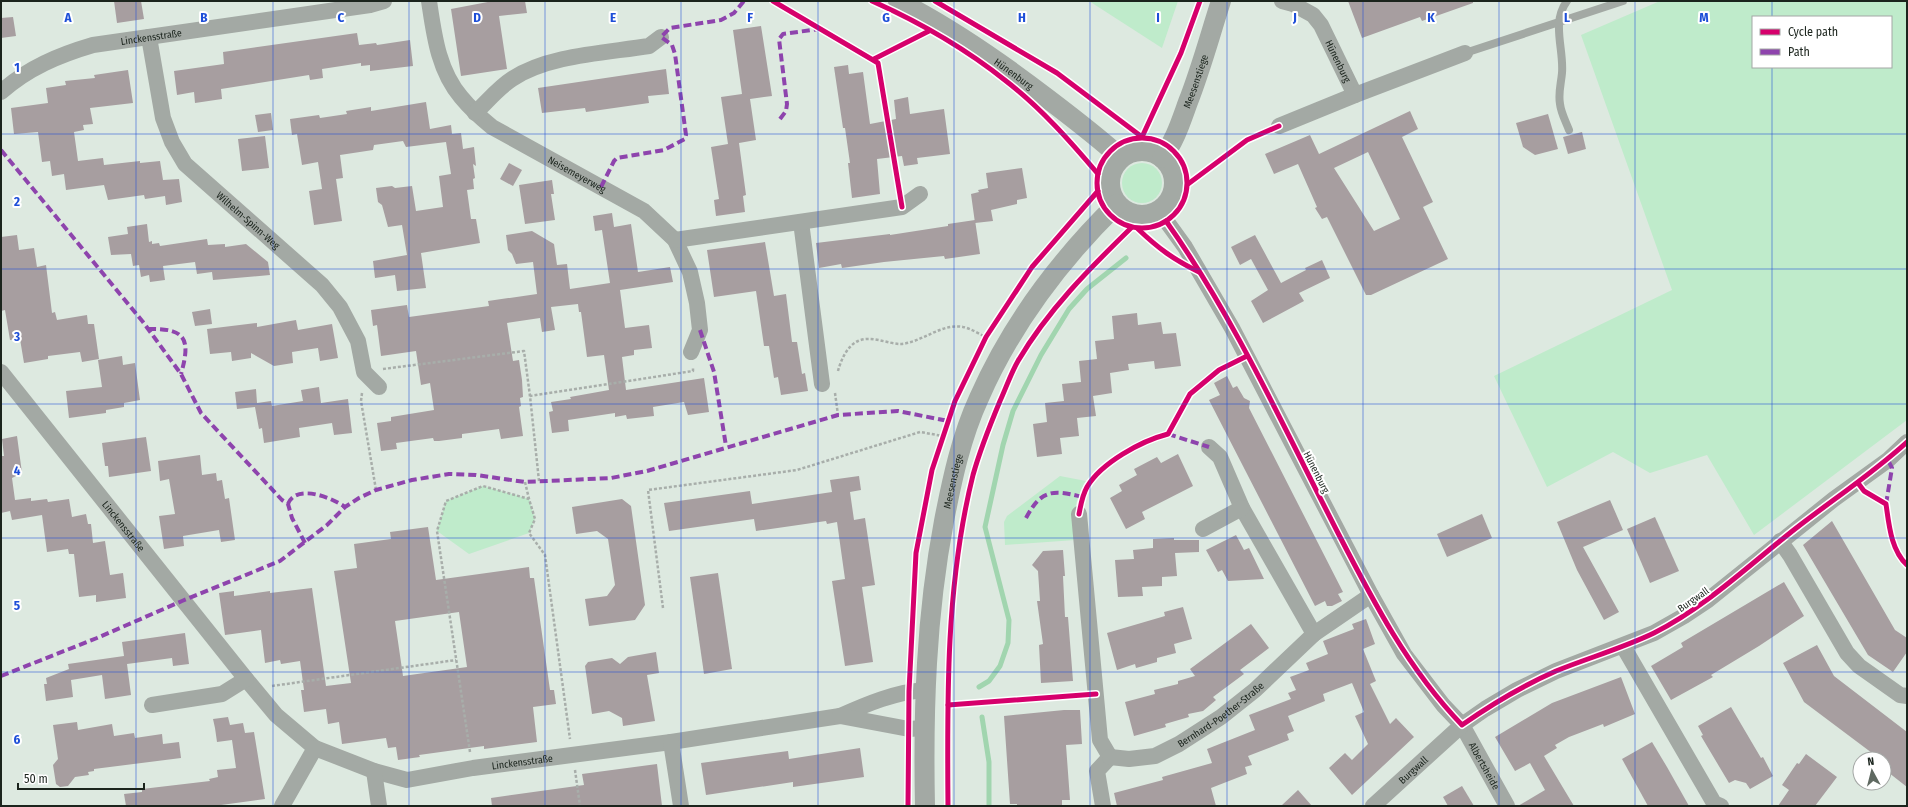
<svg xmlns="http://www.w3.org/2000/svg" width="1908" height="807" viewBox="0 0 1908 807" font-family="'Fira Sans Condensed',sans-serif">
<rect width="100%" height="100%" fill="#dde9e0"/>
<g fill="#bfebcb" fill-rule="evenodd">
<polygon points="1089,1 1178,1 1162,48"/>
<path d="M1660,1H1907V420L1754,535L1707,455L1650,473L1613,452L1547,487L1494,376L1672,290L1581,35ZM1753,17H1891V67H1753Z"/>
<circle cx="1142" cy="183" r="20"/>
<path d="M1060,476L1086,481C1074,500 1073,517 1075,540L1005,545L1004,522L1007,516Z"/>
<polygon points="483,486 529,499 535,519 529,533 469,554 437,531 446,501"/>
</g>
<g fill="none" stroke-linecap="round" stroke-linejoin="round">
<g stroke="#a1d5af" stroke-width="5">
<polyline points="979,687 989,681 1000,666 1008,643 1009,620 985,527 1003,445 1013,411 1041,355 1069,309 1087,289 1126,258"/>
<polyline points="982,717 989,762 989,806"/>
</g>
</g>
<g fill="#a79ea0" fill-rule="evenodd">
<polygon points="114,1 141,1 144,19 117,23"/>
<polygon points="493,1 525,1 527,13 499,16 507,69 461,76 451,9"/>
<polygon points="1348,1 1473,1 1473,3 1422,21 1420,17 1362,38"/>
<polygon points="13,17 16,36 1,38 1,18"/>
<polygon points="761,26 772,96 750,99 756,140 739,143 746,195 743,196 745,212 716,216 714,200 719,199 711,147 728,144 721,97 742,94 733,30"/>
<polygon points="357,33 359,45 376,43 377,45 410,40 413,66 370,71 370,65 361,66 361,63 322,69 323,78 310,80 309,75 221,89 222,99 195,103 194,92 177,95 174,71 224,64 223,52"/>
<polygon points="848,65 849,74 863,72 870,124 896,119 894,100 908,97 910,114 944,109 950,154 917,158 918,164 904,166 902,156 877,159 880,194 852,198 848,163 850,163 845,128 843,128 834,67"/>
<polygon points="666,69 669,94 648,96 649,103 586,112 585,108 542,113 538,88"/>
<polygon points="128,70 133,103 90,108 93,124 83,125 84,130 74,132 78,161 103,158 104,165 140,161 140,163 160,161 163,180 179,179 182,202 166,205 165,196 145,199 144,195 108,200 104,185 66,190 64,174 52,176 50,161 42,162 38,132 14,134 11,108 48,103 46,88 66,85 65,81 95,78 94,75"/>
<polygon points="426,102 430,129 451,125 452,134 461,133 463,149 474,147 476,166 473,164 475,178 473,179 474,189 467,190 471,219 476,219 480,243 421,253 426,288 397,291 395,275 375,278 373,261 407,255 402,225 388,227 382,205 378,202 376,188 392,186 395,188 412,186 416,211 443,207 439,176 451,174 446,142 406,147 403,141 374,145 373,150 340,155 343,178 336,179 342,221 314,225 309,191 322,189 318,162 302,165 297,134 292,135 290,119 319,115 320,118 347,114 346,111 371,107 371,111"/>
<path d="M1410,111L1418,129L1402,137L1433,202L1423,207L1448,259L1371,295H1366L1327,217L1322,219L1315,208L1317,207L1298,164L1274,174L1265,154L1310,135L1319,154ZM1368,152L1400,219L1374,231L1334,168Z"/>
<polygon points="271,113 273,130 258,132 255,115"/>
<polygon points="1548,114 1558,149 1535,155 1523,147 1516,123"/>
<polygon points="1582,132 1586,149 1568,154 1563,137"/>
<polygon points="265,136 269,168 242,171 238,139"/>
<polygon points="509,163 522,170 513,186 500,179"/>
<polygon points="1022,168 1027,198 1017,200 1017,204 991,210 993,221 975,223 971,194 979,192 978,190 988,188 986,173"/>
<polygon points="552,180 554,194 551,194 555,220 525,224 519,185"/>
<polygon points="612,213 614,227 631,224 638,272 670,267 673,282 620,290 625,328 649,325 652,348 634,350 634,355 622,357 626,390 704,378 709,412 688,415 684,402 653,407 654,416 627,419 626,415 615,417 615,413 568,420 569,431 552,433 549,412 553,411 551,402 571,399 570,397 609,390 604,355 587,357 581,312 579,312 578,304 551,307 555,330 542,332 540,318 507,323 513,361 519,360 522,380 523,397 520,398 521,406 519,407 523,436 501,439 499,429 462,434 462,438 439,441 434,441 433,438 396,443 397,449 381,451 377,423 391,421 391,417 434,410 430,383 421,385 416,351 381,356 377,325 373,326 371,310 407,305 409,317 489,306 488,301 537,294 533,262 516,264 512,254 508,250 506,235 532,231 554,244 557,265 567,264 570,289 610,283 602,230 595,231 593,216"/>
<polygon points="975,220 980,254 945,259 944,256 884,262 842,268 841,264 819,268 816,243 890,234 890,235 948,226 948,224"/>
<polygon points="147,224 149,242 152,241 152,244 159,243 160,246 207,239 208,245 225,244 225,247 246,244 268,262 270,275 213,280 212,272 197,274 195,262 163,266 165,280 150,282 149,275 141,277 139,265 133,266 131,254 111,255 108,237 128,234 127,227"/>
<polygon points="17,235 19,250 34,248 37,267 46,265 52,313 55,312 57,320 87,315 88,324 94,324 99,359 82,362 80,352 48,356 48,359 24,363 20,339 10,340 5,310 1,311 1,237"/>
<polygon points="1255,235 1281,283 1306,270 1305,268 1322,260 1330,278 1299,293 1304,301 1263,323 1251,301 1268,290 1251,259 1240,265 1231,247"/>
<polygon points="765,242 774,296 786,294 792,342 797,342 802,374 805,373 808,391 781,395 778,377 774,378 769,346 764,346 756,291 714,297 707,250"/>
<polygon points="210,309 212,324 195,326 192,312"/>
<polygon points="1137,313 1138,325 1161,322 1163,334 1176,333 1181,366 1155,369 1154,361 1128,364 1129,370 1110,373 1112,393 1093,396 1096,416 1077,418 1079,436 1060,438 1062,454 1037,457 1033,424 1047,422 1045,403 1064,401 1062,384 1081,382 1079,361 1097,359 1095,341 1114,339 1112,316"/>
<polygon points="296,320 298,330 332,324 338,358 320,361 318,348 292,352 293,363 274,366 251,353 251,358 232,361 231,352 210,354 207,329 257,323 257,327"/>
<polygon points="122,356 123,365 135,363 140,400 124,403 124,407 106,410 106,413 69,418 66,391 102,387 98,360"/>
<polygon points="1227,376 1233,388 1237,386 1244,398 1250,401 1249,408 1343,592 1338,594 1342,601 1332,606 1327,606 1325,601 1315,606 1209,400 1220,395 1214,383"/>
<polygon points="319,387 321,403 348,399 352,433 334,435 332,423 299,428 300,437 264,443 262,428 259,429 255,407 237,409 235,392 256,389 257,403 271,401 272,406 303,401 301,390"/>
<polygon points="17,436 22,473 12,478 15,500 31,498 31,501 47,499 48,502 69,499 72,517 86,514 88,524 91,524 93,543 105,541 110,575 123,573 126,598 96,602 96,595 79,597 74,554 69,554 68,549 47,552 42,515 12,520 10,511 1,513 1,456 4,456 2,439"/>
<polygon points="146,437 151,471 109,477 108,466 105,466 102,443"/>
<polygon points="1178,454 1193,486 1142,512 1145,519 1126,529 1110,498 1122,491 1119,485 1137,475 1134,469 1157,457 1161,463"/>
<polygon points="200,455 202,475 216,473 217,481 222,480 225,499 229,498 235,540 221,542 219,530 183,536 184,546 164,549 159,516 175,514 169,479 160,481 158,461"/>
<polygon points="859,476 861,490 850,492 854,520 865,518 875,585 862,587 873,662 845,666 832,581 845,579 837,522 827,524 826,521 756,531 754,519 669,531 664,503 750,491 752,504 832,492 830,480"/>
<polygon points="622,499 631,506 645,605 635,620 589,626 585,599 607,596 615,585 608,539 597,531 576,534 572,507"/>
<polygon points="1610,500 1623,530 1583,547 1619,612 1604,620 1577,570 1557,522"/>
<polygon points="1482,514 1492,538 1447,557 1437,534"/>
<polygon points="1655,517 1679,571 1650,583 1627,529"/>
<polygon points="1832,521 1895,630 1907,638 1907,652 1893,672 1868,655 1803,545"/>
<path d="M428,527L436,580L529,567L530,578H534L550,690H554L556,704L533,707L537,742L484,749V746L419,755L420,757L398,760L396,747L388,748L386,738L342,744L339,722L328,724L326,709L304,712L301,690H304L300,661L281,664L280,660L265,663L261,630L225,635L219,593L234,591V596L270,591V593L312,588L326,686L351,683L334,571L357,568L354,544L391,539L390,532ZM459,612L467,667L403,676L395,621Z"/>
<polygon points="1236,535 1244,550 1249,548 1264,579 1228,581 1222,570 1218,572 1206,550"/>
<polygon points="1174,538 1174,540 1199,540 1199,552 1175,553 1177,576 1162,577 1162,586 1142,587 1143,596 1118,597 1115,560 1134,559 1133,550 1153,548 1153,539"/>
<polygon points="1063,550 1065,576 1063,576 1065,617 1068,617 1073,681 1041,683 1039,645 1043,644 1037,601 1040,601 1038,571 1032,565 1043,551"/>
<polygon points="718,573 732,669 704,674 690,577"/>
<polygon points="1784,582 1804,616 1759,646 1711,675 1713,677 1671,700 1651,666 1683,647 1681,643"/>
<polygon points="1183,607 1192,639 1174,644 1176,653 1157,658 1157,662 1136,668 1135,664 1117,670 1107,633 1165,616 1164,612"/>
<polygon points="1366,619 1375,644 1363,649 1376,681 1370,684 1390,724 1396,718 1414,737 1352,795 1329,768 1345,753 1352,760 1368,744 1355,716 1364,712 1352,683 1323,694 1325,701 1288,716 1294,731 1287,734 1289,740 1248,756 1252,765 1245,767 1247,774 1211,788 1216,806 1117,806 1114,793 1163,780 1162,777 1212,763 1207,749 1255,730 1249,715 1291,699 1288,693 1296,690 1290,677 1309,670 1306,663 1328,654 1323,641 1354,629 1352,624"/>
<polygon points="1251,624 1269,648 1240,670 1244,674 1213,697 1216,700 1203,711 1188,714 1189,717 1165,724 1166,727 1134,736 1125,702 1155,694 1154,690 1178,684 1178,681 1195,676 1190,669"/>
<polygon points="185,633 189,664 173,666 172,658 127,664 131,695 105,699 102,675 71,680 73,697 46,701 44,684 47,684 46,678 69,669 68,664 124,656 122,642"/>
<polygon points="1817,645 1834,676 1907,732 1907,787 1884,769 1884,759 1880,759 1804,702 1783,663"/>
<polygon points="656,652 659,673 647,675 655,721 623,726 622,718 609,711 592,714 585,666 588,662 612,658 620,664 628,657"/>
<polygon points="1621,677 1635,714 1604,727 1603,724 1569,737 1555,745 1557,748 1544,756 1574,806 1518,806 1545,790 1530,763 1515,771 1495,737 1552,703"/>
<polygon points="1731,707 1761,758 1763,757 1773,776 1750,789 1746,783 1735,780 1729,783 1701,736 1703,735 1698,726"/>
<polygon points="1064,710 1080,710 1082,744 1066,745 1070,800 1062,800 1062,806 1017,806 1017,804 1010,804 1004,716"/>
<polygon points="228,717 230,725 243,723 245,733 254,732 265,799 214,806 126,806 124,794 142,792 142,789 210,781 209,779 218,777 217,770 236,768 232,740 217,742 215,728 213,719"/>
<polygon points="77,722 78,730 112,724 114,736 134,733 135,738 162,734 163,744 179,742 181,758 94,769 94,771 88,772 89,775 75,777 68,786 60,787 56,784 53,765 58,759 53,725"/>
<polygon points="1652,742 1667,767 1689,806 1648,806 1622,759"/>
<polygon points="860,748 864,777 793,787 793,782 706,795 701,763 788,751 789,759"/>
<polygon points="1806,754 1837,777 1815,806 1778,806 1789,790 1782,785 1797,763 1799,764"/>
<polygon points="657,764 662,806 492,806 491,798 584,785 582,774"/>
<polygon points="1462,786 1474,806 1448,806 1443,797"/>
<polygon points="1298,790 1312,806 1281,806"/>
</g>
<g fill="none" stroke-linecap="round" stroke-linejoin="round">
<g stroke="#a8aeaa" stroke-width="2.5" stroke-dasharray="3 2" stroke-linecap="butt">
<polyline points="383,369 524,351 530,396"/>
<path d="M838,371C841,360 847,346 858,341C871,335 888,344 901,344C923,342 941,323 963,327C970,328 979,334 986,337"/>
<polyline points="362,393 361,401 376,490"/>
<polyline points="835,393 838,415"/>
<polyline points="539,481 530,396 693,371 693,367"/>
<polyline points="525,482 529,499"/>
<polyline points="663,608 648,490 797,470 920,432 943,436"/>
<polyline points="272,686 456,660"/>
<polyline points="470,752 437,531 446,501 483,486 529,499 535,519 529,533 545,555 570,739"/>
<polyline points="575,770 580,806"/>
</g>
<g stroke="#a3a9a4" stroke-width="8">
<path d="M1567,1C1551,23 1564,48 1562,73C1561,84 1558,93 1560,104C1561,113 1566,122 1569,130"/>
<polyline points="1465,53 1623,1"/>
</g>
<g stroke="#a3a9a4" stroke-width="16">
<path id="s1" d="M429,1C434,34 438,70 461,97C470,108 481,118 492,127L644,211L675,240L690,272L697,303L700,330L691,352"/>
<path id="s2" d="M1282,1L1293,4L1313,15L1321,25L1355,95"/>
<path id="s3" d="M149,37L163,118L172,142L185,164L322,285L340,307L358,341L364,372L379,387"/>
<path id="s4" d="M1,92C28,68 59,55 93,45L370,5L384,1"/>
<path d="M475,113C487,102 498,88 512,79C548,55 606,53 649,46L661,37"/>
<polyline points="1279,126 1355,95 1465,53"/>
<path id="s5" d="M1159,211L1185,247L1232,328L1371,595L1404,654L1443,705L1462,725L1507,806"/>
<polyline points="801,222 822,384"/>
<polyline points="675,240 902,207 920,194"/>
<path id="s6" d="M1,372L246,679L276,715L315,748L374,771L407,780L473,768L671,742L840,716C867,704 895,692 925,690"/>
<polyline points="1209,447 1220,457 1242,508 1314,634"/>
<polyline points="1079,514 1100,740 1110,757 1097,771 1103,806"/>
<polyline points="1203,529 1242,508"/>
<polyline points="1780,541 1790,555 1847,653 1859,666 1900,695 1907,696"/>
<polyline points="1623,646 1714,803 1721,806"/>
<polyline points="152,705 222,694 246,679"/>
<polyline points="840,716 909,729 923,728"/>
<polyline points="671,742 681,806"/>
<path id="s7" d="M1110,757L1129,759L1155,756L1179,744L1221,717L1255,690L1314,634L1371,595"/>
<polyline points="374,771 379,806"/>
<polyline points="282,806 315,748"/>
<path id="s8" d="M1373,806L1462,725L1485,709L1517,690L1556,671L1654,633L1684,616L1708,600L1834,499L1888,460L1907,442"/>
</g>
<g stroke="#a3a9a4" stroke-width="20">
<path id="s9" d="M898,1C951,28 1000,62 1048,99C1073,118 1098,137 1121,158"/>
<circle cx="1142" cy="183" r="32"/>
<path id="s10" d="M1162,158C1175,141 1181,121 1188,102C1201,69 1210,35 1221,1"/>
<path id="s11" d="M925,806C923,710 926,616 944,521C952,480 961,437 979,398C1011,325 1060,260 1117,204"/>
</g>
<g stroke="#8e44ad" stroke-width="4" stroke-dasharray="8 4" stroke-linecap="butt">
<polyline points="780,119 786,111 787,104 779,39 783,34 819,29"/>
<polyline points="1,150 143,322 181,374 201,413 282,500 288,504 292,518 305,543"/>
<polyline points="601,187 614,161 617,158 664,150 685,139 686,135 675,54 672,45 661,37 670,28 721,20 734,13 744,1"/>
<path d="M148,329C186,328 191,339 181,374"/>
<polyline points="700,330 714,372 726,446"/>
<polyline points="1168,434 1209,447"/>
<path d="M288,504C296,483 333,498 345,507"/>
<polyline points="1886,504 1892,468 1888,460"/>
<path d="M1026,518C1041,490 1052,489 1082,497"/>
<polyline points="1,676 97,638 182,601 280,561 327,525 345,507 359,498 376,490 412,480 449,474 476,475 525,482 611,478 647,471 838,415 898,411 948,421"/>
</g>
<g stroke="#fff" stroke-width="8">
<g id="cycleway">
<polyline points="773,1 878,63 902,207"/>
<path d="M872,1C919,22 966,49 1006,81C1041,108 1070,141 1098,174"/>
<polyline points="935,1 1057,73 1142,137"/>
<polyline points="874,59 929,31"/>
<polyline points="1142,137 1181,53 1200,1"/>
<circle cx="1142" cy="183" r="45"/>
<polyline points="1188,184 1247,140 1279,126"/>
<path d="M1166,221C1234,317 1284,428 1338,533C1373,601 1408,669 1462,725C1492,704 1522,686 1556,671C1588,658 1623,648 1654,633C1707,606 1749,565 1795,529C1832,500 1872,474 1907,442"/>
<path d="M1138,229C1159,249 1173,259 1199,272"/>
<path d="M1858,483L1864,491L1886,504C1889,525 1891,550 1907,565"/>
<path d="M1079,514C1081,504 1082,496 1087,487C1101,463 1141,441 1168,434L1190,394L1219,370L1247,356"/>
<polyline points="948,705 1096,694"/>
<polyline points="908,806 909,691 916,553 932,470 955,401 986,337 1032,267 1098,191"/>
<path d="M948,806C947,696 946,583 973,475C980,450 990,425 1000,401C1006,388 1011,373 1018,361C1048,310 1089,269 1131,228"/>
</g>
</g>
<use href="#cycleway" stroke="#d6006c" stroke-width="5"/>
</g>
<path fill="none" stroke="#1d4ed8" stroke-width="1" stroke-opacity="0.55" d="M136,1V806M273,1V806M409,1V806M545,1V806M681,1V806M818,1V806M954,1V806M1090,1V806M1227,1V806M1363,1V806M1499,1V806M1635,1V806M1772,1V17M1772,67V806M1,134H1907M1,269H1907M1,404H1907M1,538H1907M1,672H1907"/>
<g text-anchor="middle" stroke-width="4" stroke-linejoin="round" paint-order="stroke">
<g font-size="10" fill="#1b241d" stroke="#fff">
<text dy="4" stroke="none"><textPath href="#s4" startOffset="163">Linckensstraße</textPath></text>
<text dy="4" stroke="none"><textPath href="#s2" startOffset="87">Hünenburg</textPath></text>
<text dy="4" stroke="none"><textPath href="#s9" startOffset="137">Hünenburg</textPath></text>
<text dy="4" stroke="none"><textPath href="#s10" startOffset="84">Meesenstiege</textPath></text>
<text dy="4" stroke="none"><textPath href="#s1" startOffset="243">Neisemeyerweg</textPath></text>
<text dy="4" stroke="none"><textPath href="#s3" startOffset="218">Wilhelm-Spinn-Weg</textPath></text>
<text transform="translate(1317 472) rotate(63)" y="4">Hünenburg</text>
<text dy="4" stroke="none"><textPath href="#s11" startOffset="327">Meesenstiege</textPath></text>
<text dy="4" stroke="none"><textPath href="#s6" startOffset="197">Linckensstraße</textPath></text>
<text transform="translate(1693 599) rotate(-35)" y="4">Burgwall</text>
<text dy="4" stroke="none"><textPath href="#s7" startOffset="123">Bernhard-Poether-Straße</textPath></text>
<text dy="4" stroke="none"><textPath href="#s6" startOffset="705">Linckensstraße</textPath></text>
<text dy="4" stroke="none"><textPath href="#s5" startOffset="645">Albertsheide</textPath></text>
<text dy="4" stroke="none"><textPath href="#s8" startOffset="54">Burgwall</textPath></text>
</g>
</g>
<g font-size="13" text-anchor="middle" font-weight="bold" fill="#1d4ed8" stroke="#fff" stroke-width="4" stroke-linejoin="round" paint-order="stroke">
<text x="68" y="22">A</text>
<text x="204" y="22">B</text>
<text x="341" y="22">C</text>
<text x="477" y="22">D</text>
<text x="613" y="22">E</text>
<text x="750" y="22">F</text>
<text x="886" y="22">G</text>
<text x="1022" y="22">H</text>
<text x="1158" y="22">I</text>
<text x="1295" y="22">J</text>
<text x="1431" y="22">K</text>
<text x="1567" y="22">L</text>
<text x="1704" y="22">M</text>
<text x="17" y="72">1</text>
<text x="17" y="206">2</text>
<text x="17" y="341">3</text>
<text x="17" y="475">4</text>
<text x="17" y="610">5</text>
<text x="17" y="744">6</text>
</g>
<rect width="1908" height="807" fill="none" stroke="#1b241d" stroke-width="4"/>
<rect x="1752" y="16" width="140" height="52" fill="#ffffff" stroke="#a4a7a5"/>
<rect x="1760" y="29" width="20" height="6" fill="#d6006c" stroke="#a4a7a5"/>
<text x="1788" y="36" font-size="12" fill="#1b241d">Cycle path</text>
<rect x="1760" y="49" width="20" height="6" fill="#8e44ad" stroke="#a4a7a5"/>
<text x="1788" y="56" font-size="12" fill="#1b241d">Path</text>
<g transform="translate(1872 771) rotate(353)"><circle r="19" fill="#ffffff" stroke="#a4a7a5"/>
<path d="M0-3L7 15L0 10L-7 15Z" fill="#5f6961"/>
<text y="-6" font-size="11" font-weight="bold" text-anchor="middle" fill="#1b241d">N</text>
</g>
<path d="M18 783v6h126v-6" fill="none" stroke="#1b241d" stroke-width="2"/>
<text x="24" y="783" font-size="12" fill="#1b241d" stroke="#ffffff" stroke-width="3" paint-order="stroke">50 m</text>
</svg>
